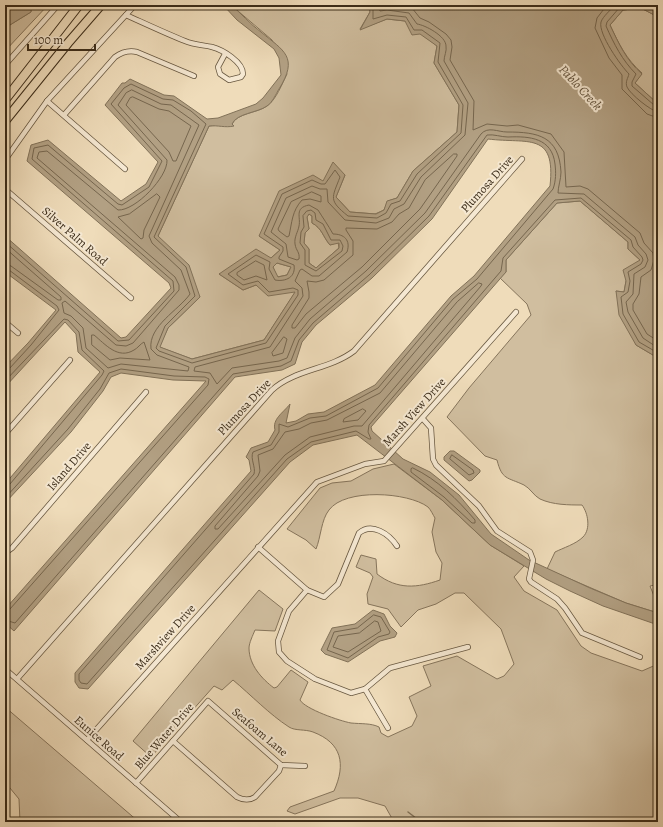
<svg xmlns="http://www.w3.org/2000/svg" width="663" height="827" viewBox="0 0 663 827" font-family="Alegreya,serif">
<rect width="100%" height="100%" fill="#efdcba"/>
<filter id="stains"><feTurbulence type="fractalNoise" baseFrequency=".005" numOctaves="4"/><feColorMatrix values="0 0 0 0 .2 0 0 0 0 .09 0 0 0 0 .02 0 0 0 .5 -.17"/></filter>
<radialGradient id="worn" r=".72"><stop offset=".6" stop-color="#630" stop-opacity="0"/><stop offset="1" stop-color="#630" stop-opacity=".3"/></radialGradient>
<g fill="#d0be9f" stroke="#86755c">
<polygon points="31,5 48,5 5,51 5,28 31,12"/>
<path d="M231,5H369L370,12L360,29L387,19L405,21L437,46L434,63L459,105L457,132L413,171L397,198L388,201L384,210L375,214L350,212L336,197L345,175L323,181L259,236L280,250L271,258L219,274L243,290L256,285L296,291L264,340L192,359L159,347L168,328L200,297L158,236L209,126L232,124C237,113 258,113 267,106C276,100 282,84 287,74L272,40Z"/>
<path d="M641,8L658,17V104L635,83L642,73C626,59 619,44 610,25L623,10Z"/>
<path d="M580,201L628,242V249L640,260L626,281L624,292L616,291L636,345L658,358V594L655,585L650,586L654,596L658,600V613L626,603L547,569L555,552C563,548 576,544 583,537C591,529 588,513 582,505C569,505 553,505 540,499C534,496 530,488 524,485C507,477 502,480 497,460L485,456L447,417L469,388L531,315L527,304L500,278L506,272V260L557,203Z"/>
<path d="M309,214L312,216V223C322,228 323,237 330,245L338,242L339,248L316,268L309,263V249L304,243L305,233L309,229L307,217Z"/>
<polygon points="277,263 291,267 287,275 277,277 273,267"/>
<path d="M394,464L442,500L490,545L524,566L514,577L524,591L557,610L581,646L591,653L642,671L658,664V822H394L385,806L358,798H340L295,814L287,811L290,807L334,791C346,764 342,743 313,732C305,729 295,731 289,727C269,714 251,695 233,680L222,690L214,686L151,757L133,741L259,590L283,609L275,631L255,630C253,635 249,643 249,648C249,665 262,679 274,688L277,687L291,670L308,682L300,700C305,709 340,721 351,723C361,724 371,723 379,727L381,733L388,737L412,726L417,716L409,697L431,686L423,666L457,656L497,679L504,676L514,664L501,629L464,593H455L436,604L418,610L401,627L388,609L368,604L367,594L373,577L370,573L356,567L361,555L376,559L377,574C398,590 417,588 440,580L442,563L436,552L432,532L435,518C433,515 431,510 428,507C408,492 345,488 329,510C321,520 321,537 316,549L306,540L287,529L320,488L332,483L351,481L373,469Z"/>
<polygon points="5,707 139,822 20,822 19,799 5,782"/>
</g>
<g fill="#b2a083" stroke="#827259" fill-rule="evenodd">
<polygon points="16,5 31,5 31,12 5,28 5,9"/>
<path d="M223,5H231C241,13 250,24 261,32C284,51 299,57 279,89C276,94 272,103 267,106C257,113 237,113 232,124L234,126C225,128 218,125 209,126L158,236L189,265L200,297L168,328L160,347L192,359L264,340L295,292L268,296L256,285L243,290L219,274L256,249L271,258L280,250L259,236L279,191L313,175L323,181L333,162L345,175L336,197L350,212L376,214L384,210L387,201L397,198L413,171L457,132L459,105L434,63L437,46L420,34L412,35L405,21L387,19L360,30L370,12L369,5H658V17L641,8L623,10L610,25C619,44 626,60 642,74L635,83L658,104V358L636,345L619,315L616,291L624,292L626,281L623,270L640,260L628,249V242L580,201L557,203L506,260V272L371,427L372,431L403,459L430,472L459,495L491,534L529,560L590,588L626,603L658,613V625L603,606L570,591L546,579L490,545L442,500L357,435L313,445L290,462L88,689L79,688L75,682V673L251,471L249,460L246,457L251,448L268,442L275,430C272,419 283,413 290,404L286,423L296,421L308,414L324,412L375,385L451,296L474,276L550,186C556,131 528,144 488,139L432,219L372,278L316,325L302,342L295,364L282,370L235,377L14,631L5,623V606L7,607L206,381L173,380L121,373L111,377L103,391L71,432L5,503V484L100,372L78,352L76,334L65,322L5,387V367L28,343L56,310L5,272V236L121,338L126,337L171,288L169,283L27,161L31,145L48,140L121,201L146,184L158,162L105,105L122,83H125L130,79L164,95L174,96L207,119L218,118L256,104L263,98L281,75L279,58L274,49L237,20ZM309,214L312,216V223C322,228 323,237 330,245L339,243V248L316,268L309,263V249L304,243L305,233L309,229L307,217ZM277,263L291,267L287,275L278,277L273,267Z"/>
<polygon points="450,451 454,451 480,470 480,472 472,480 469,481 444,460 444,457"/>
<polygon points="373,610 384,614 390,626 397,633 395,637 380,641 348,662 325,654 321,650 332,628 355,624"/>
</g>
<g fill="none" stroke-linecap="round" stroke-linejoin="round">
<g stroke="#76664e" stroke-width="1">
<path d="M378,5L380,11L387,10L409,13L417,24C425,25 446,36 446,46C447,51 444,56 444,61L468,103L465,135L421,177L404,204L394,209L389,218L376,223L345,220L328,202L327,189H320L312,186L286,198L271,232L286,244L288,257L297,260L299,259C300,252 296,251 295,244C294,237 298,232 299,226C301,217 294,208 309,205L318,210C323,218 328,225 333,234C344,234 351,240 347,252L319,276H312L302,269L300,270L295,281L302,288L303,296L270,347L195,367L194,371L210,373L217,384L232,368L279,361L287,358L295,338L310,319L366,271L425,213L481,134C488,126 498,132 507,132C538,132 559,136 561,172C561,179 558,187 558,193L584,194L635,237L638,245L646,254L648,260L645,267L634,274L633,294L626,302L628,312L643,338L658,348"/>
<polyline points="394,5 412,8 420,18 429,22 446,34 451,40 452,47 450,60 474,101 473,130 487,124 507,126 518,125 551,134 564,152 566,187 580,186 588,189 640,233 644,243 653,253 654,260 651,270 641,277 639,294 633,304 633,310 647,334 658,341"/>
<polyline points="607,5 597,18 595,28 609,58 622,75 622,89 647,114 658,118"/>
<path d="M615,5C611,10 603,16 601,22C598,34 621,66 629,74C628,78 625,82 627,87C630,94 651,111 658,112"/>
<path d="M632,5L620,7L607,22L606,26C614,44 622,60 636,74L632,82V86L654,105L658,106"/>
<path d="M132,90L161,104L171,105L199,125L149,236L152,243L181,270L190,294C179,310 148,326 151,349L157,355L189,367L188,371L121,364L108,368L86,348L83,328L71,316L64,313L62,303L65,301L116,345L126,346L133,343L179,290V285L175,277L37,158L39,152L47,151L118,210C135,211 168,177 167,160L118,105L126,93Z"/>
<polygon points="133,97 159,109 169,111 191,126 176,161 173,161 169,152 126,105 130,98"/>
<polygon points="454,154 457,154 457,156 420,209 362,267 306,314 295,328 292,328 292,325 309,298 309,292 307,281 316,282 324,280 353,255 353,241 346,230 346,228 377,229 392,222 399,214 409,208 425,180"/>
<path d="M312,192L321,196V202L310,199L302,200C292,211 292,222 289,236L287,237L279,231L278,229L291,202Z"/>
<polygon points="157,194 160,197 144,230 143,238 141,239 118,217 129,214"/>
<polygon points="307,211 311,210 315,213 316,220 323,224 331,240 340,240 343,246 342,251 316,271 305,265 305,250 300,243 301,232 304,227 303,216"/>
<path d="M5,242L118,341L129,340L174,291L173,281L32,159L34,148L48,145L118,204L122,205L149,187L162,161L111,104L124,88L131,84L163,99L173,100L191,111L206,124L154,237L186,267L195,296L165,326L156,348L159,351L192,363L266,343L298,295V290L293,288L269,292L258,281L243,285L228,274L256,255L270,262L269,269L275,280C286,282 296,277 294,265L279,259V257L283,251V247L264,234L282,194L312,180L321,184H325L335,170L340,177C332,198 328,200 348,216L377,218L386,213L391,204L400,201L417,174L461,133L463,105L438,62L440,43L422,30H414L406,17L387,15L373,19V5"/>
<polyline points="5,248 61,297 61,300 58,300 11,266 5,264"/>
<polygon points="256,261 264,265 267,280 256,276 244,280 237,275 237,273"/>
<polyline points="5,270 9,270 57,306 59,310 31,345 9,369 5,370"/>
<polygon points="479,283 482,284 481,286 362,426 354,426 310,437 285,455 218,529 215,529 215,526 258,476 260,471 258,455 273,449 285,432 299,429 311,423 327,420 380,393 457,302"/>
<path d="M92,335H94C105,344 118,360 134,350C138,348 140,344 144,342L150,360L120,358L110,360L92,345Z"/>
<polygon points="284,337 287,339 283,353 273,356 272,353"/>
<polyline points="5,381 64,319 68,320 79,332 82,350 104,371 102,375 10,484 5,486"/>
<polygon points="363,409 366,411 358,420 343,422 344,419"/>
<polygon points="452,455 473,470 474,473 469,475 450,459"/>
<path d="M413,468C438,480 457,499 475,520V523H472L444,497L411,472V469Z"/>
<polyline points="5,498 68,429 100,389 109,373 121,369 174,376 205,377 209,379 208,385 10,609 5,611"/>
<polygon points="374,615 381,617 390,632 389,634 378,637 348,658 327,650 334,632 357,628"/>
<path d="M5,620L15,623L233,374L281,366L291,361L299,340L313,323L369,275L429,216L487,135C494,134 501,137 508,137C530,136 552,138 555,164C556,172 556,181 553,189L477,279L453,299L378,388L326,416L310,418L288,427L279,424V432L271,445L253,452C250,459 256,467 254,474L79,674V680L81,683L87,684L287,459L311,442L356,431L369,439H371L368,432L369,425L501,271L503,258L555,200L581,198L631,240L633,247L642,257L643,260L641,264L628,272L630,281L628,292L621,297L623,314L639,342L658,353"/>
<polygon points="375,621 378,622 381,631 348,652 333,647 338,636 359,633"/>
</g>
<polyline stroke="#827259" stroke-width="1.5" points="408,812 421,822 431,820 432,822"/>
<g stroke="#685841" stroke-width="6">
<g id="street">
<path d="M126,15C146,24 165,33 185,41C194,45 204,45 212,47C223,50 243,62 243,74L241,77L229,80L220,74L218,67L225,54"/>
<polyline points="5,65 58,5"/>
<polyline points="47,101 125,169"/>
<path d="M64,115L115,57C122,52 129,50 137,52L194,76"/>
<polyline points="5,160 47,101 135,5"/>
<polyline points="5,189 131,298"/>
<polyline points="5,322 18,333"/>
<polyline points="423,419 431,428 433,459 436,465 479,506 497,531 530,552 533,560 529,579 531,582 557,599 565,608 582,633 640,657"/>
<polyline points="5,434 70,360"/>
<path d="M258,547L307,590L324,597L338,584L359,533C372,522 389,534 397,546"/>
<polyline points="5,553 12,548 146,392"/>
<polyline points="307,590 289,611 278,641 279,652 287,661 315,679 351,693 365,689 390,668 468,647"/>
<polyline points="5,669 181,822"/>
<path d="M17,679L272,390C295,369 329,370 354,351L522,159"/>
<polyline points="365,689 388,728"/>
<polyline points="87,740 317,482 365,464 384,461 516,312"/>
<path d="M173,741L237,797C243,800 249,801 255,797L279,771L281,765"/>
<polyline points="136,783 208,701 281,765 305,766"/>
</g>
</g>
<g stroke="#3b2c19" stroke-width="10">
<g id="highway">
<polyline points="5,100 79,5"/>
<polyline points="5,121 68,43 101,5"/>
</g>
</g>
<use href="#street" stroke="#f5e8d2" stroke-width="4.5"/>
<use href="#highway" stroke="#efdcba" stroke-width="8"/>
</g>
<g text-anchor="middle" stroke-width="4" stroke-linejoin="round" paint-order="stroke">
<g font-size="12" fill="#3b2c19" stroke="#f5e8d2">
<text transform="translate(487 184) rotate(-48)" y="4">Plumosa Drive</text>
<text transform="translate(75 236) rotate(41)" y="4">Silver Palm Road</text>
<text transform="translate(244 407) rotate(-47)" y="4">Plumosa Drive</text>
<text transform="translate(414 412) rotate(-48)" y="4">Marsh View Drive</text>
<text transform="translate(69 466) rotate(-49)" y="4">Island Drive</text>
<text transform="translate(165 637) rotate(-48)" y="4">Marshview Drive</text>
<text transform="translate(260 732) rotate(40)" y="4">Seafoam Lane</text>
<text transform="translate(164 736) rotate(-49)" y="4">Blue Water Drive</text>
<text transform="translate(99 738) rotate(41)" y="4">Eunice Road</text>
</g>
<g font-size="13" font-style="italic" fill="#5f4f39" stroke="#f5e8d2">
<text transform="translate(581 87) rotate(47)" y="5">Pablo Creek</text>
</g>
</g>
<rect width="663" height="827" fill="none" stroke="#efdcba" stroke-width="20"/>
<rect x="6" y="6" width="651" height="815" fill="none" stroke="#3b2c19" stroke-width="2"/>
<rect x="10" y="10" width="643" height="807" fill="none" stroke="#3b2c19"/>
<path d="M28 44v6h67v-6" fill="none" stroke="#3b2c19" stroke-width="2"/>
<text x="34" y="44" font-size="12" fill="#3b2c19" stroke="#f5e8d2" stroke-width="3" paint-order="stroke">100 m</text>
<rect width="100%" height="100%" filter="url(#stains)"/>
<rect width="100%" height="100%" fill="url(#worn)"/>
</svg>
